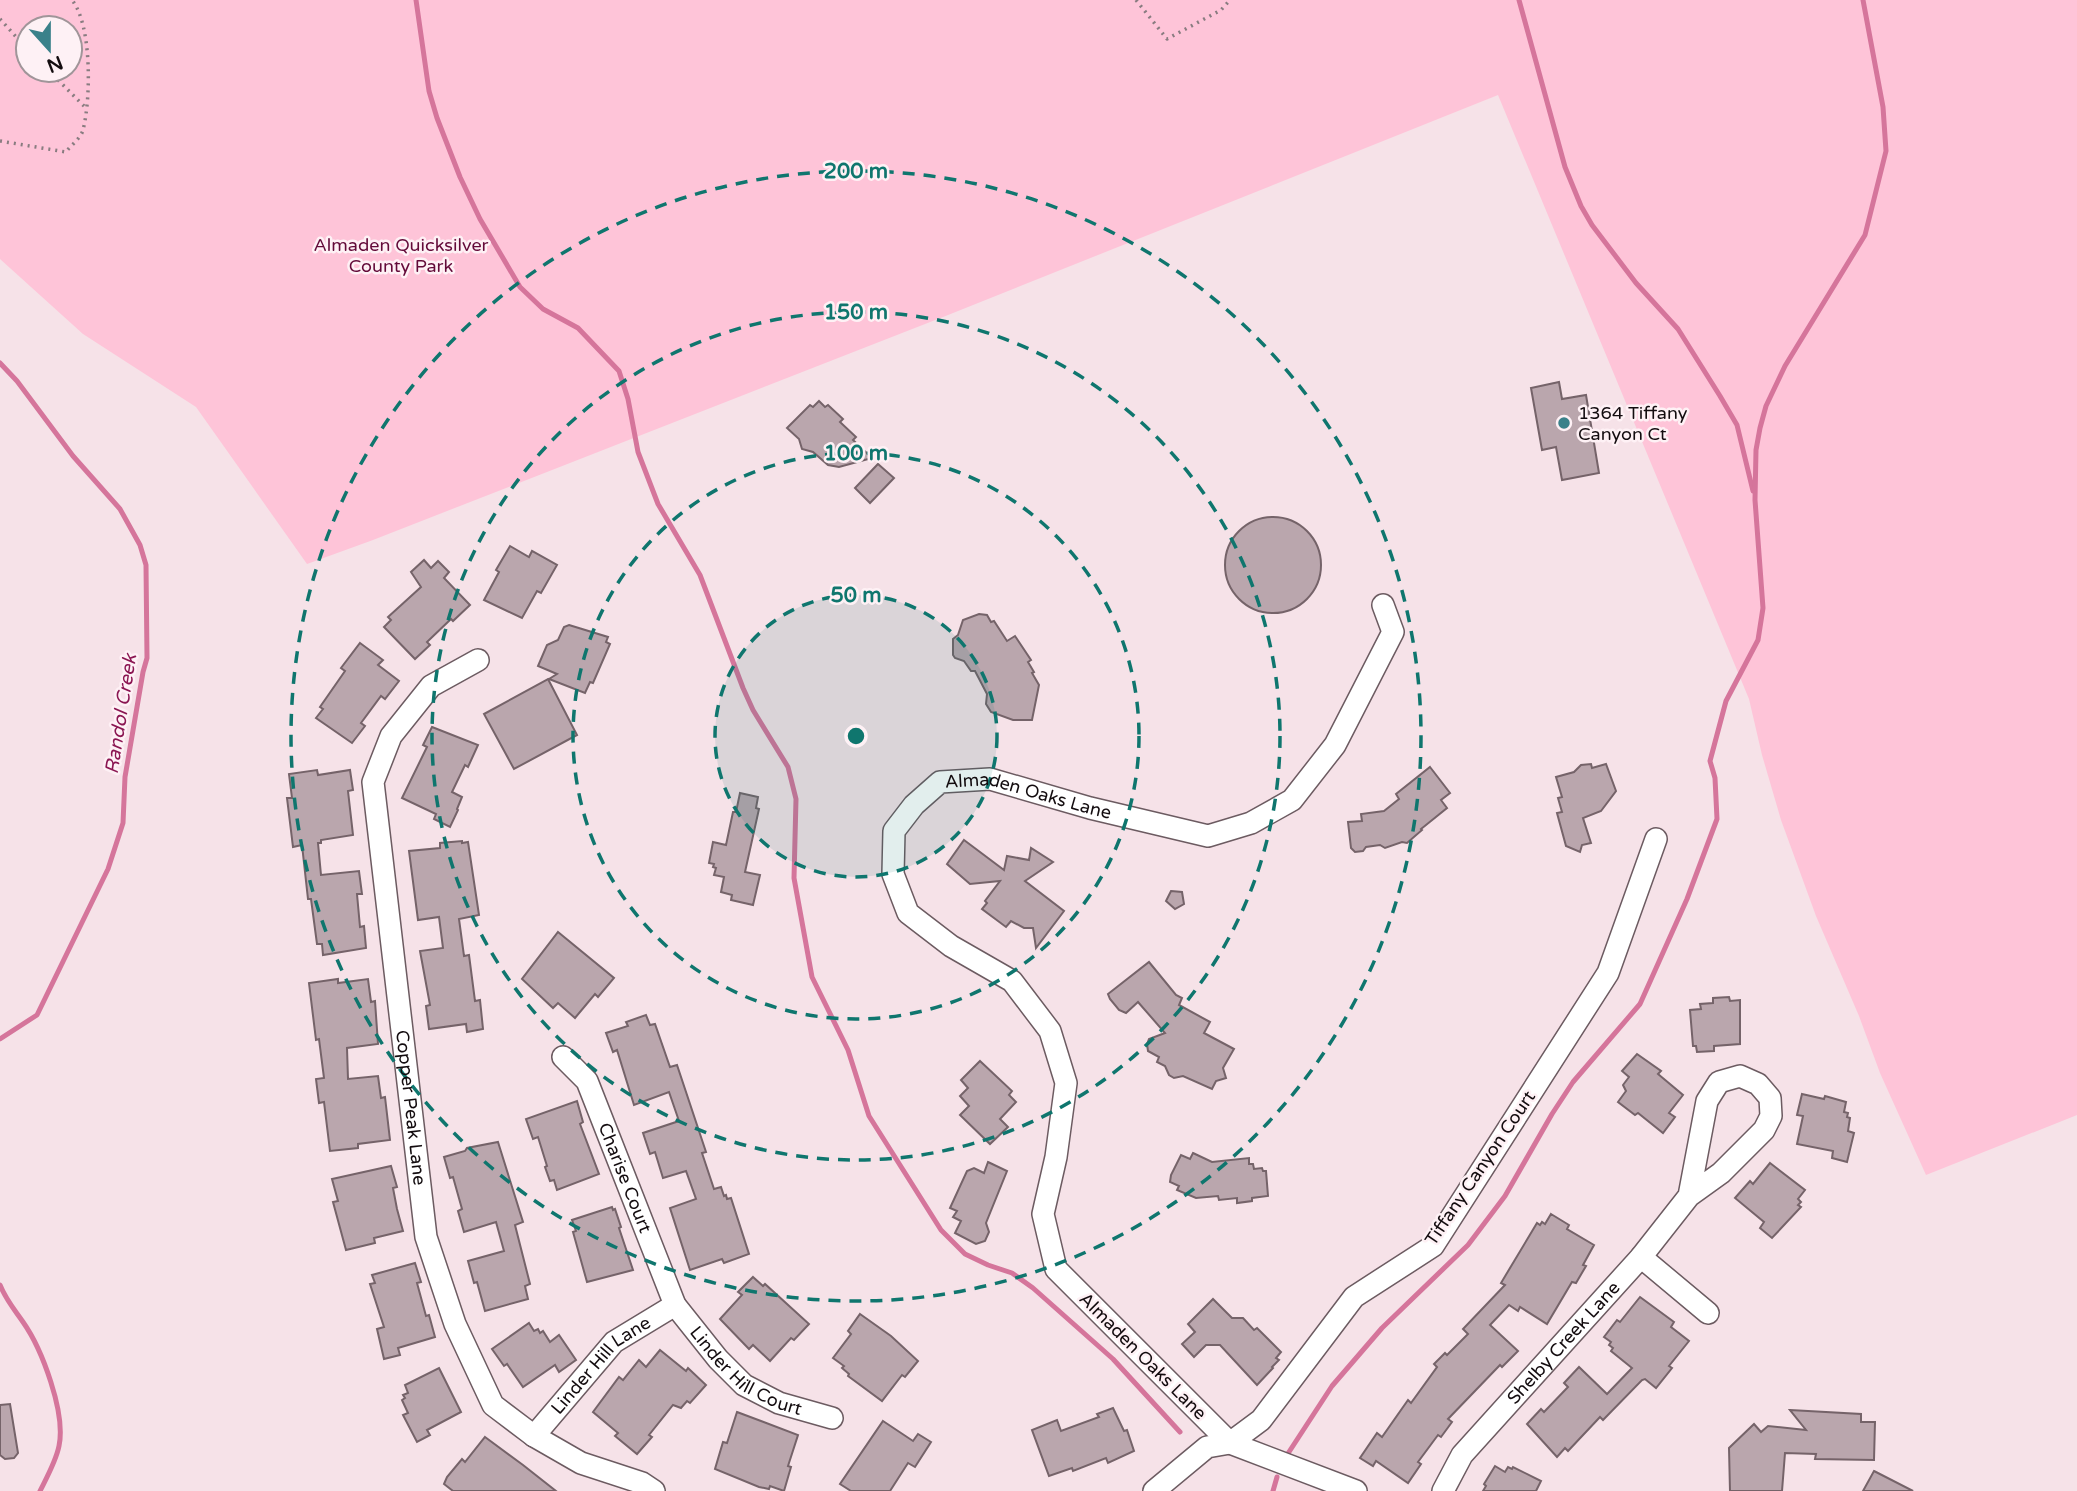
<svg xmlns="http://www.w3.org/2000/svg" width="2077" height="1491" viewBox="0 0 2077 1491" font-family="'Varela Round',sans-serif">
<rect width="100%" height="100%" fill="#f6e2e8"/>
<path fill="#fec4d8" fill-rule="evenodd" d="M0,0H2077V1115L1926,1175L1880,1073L1859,1016L1816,916L1781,820L1762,755L1749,699L1498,95L943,317L373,540L307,564L196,407L83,334L0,259ZM70,28V70H28V28Z"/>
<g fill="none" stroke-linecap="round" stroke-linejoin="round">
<g stroke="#d5759b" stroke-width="5">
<polyline points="416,0 429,91 437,118 460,177 480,219 520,287 543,309 578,328 619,371 628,399 638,452 658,504 700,575 743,688 753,710 788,767 796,799 794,878 812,977 848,1050 869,1116 941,1230 965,1254 988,1265 1012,1273 1033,1288 1113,1359 1180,1432"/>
<polyline points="1519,0 1565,167 1581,206 1592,225 1636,283 1678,329 1720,396 1737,425 1753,491"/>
<polyline points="0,363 17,381 73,456 120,509 140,545 146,565 147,658 143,672 125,777 123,823 108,869 37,1015 0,1039"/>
<path d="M0,1285C6,1300 14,1309 23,1322C42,1349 66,1413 59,1446C56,1461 47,1477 40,1491"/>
<polyline points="1287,1455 1332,1386 1382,1328 1468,1245 1505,1196 1552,1114 1573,1082 1640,1004 1687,899 1717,819 1715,778 1710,761 1726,701 1758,640 1763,608 1755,500 1756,450 1760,428 1766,406 1785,366 1865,235 1886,151 1883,107 1863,0"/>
<polyline points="1273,1491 1277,1477"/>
</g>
</g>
<g fill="#baa6ad" stroke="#756369" stroke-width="2">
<polygon points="1559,382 1562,399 1586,395 1599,473 1562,480 1556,447 1542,450 1531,388"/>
<polygon points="819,401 825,407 828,405 843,419 840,422 856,437 853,440 872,458 839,467 828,465 813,452 802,449 799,439 787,428 810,405 813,407"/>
<polygon points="878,464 894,478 870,503 855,488"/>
<circle cx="1273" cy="565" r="48"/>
<polygon points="510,546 529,557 532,551 557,565 541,593 537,591 522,618 484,600 499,572 496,570"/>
<polygon points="424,560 431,568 438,561 449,572 444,578 470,605 453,621 451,619 427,642 430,645 415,659 384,627 391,620 388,617 421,587 411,572"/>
<polygon points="979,614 987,615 991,622 994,621 1007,641 1015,636 1031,660 1028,662 1034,672 1032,673 1039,685 1032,720 1013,720 991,712 986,704 987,694 975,671 971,671 964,661 955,658 953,655 953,639 958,635 963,620"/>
<polygon points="569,625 608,637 606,642 610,644 593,683 590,682 585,693 549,679 557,674 538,666 547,645 558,640 564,627"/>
<polygon points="360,643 383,660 378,665 399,681 385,699 381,696 361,723 365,726 352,743 316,718 323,709 320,707 345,671 341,668"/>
<polygon points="548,679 577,735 514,769 484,714"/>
<polygon points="432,727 478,745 468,767 465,765 452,792 462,797 457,809 458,810 450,827 434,819 436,814 402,798 427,747 423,745"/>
<polygon points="1591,764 1592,768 1606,764 1616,791 1601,811 1583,818 1591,843 1582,845 1580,852 1566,846 1557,813 1562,812 1558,798 1562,797 1556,777 1574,772 1581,765"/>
<polygon points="1430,767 1450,793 1441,800 1447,808 1421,829 1422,830 1407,843 1402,842 1385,848 1380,845 1366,847 1363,851 1355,852 1351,848 1348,822 1362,821 1361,814 1384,811 1399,799 1396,794"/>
<polygon points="317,770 318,775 350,770 353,790 348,791 353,835 321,840 321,843 318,843 321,875 359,871 362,894 357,894 360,927 364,926 366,948 323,955 322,944 317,944 311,899 308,899 302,845 293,847 287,798 292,798 289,774"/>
<polygon points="740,793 758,797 756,808 759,809 745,872 760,875 753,905 731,900 732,895 721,892 724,877 714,875 716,868 713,867 714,864 709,863 713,842 726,845 733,812 736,812"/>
<polygon points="964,840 1004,870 1007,856 1029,860 1031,848 1053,862 1025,881 1064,911 1036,948 1033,928 1024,928 1011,921 1006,927 982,909 987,903 985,901 1000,881 970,884 947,864"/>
<polygon points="462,841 462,843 468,842 479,915 459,919 464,956 469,955 475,1001 480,1000 483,1029 467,1032 466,1024 429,1029 426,1006 430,1005 420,951 443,948 439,917 418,920 409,851 440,848 440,843"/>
<polygon points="1171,891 1182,892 1184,904 1175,909 1166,901"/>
<polygon points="558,932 614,978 598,997 595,994 575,1018 558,1003 553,1008 522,979"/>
<polygon points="1149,962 1176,995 1182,998 1179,1005 1210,1022 1204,1033 1234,1049 1223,1068 1226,1078 1216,1081 1212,1089 1183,1076 1174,1078 1169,1075 1165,1066 1157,1062 1159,1057 1148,1051 1147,1044 1149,1039 1165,1033 1138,1002 1126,1013 1119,1010 1110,999 1108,994"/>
<polygon points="338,979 338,983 368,979 371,1002 375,1001 378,1044 347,1048 348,1079 378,1076 381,1098 385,1097 390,1140 358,1144 358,1148 330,1151 324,1102 319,1103 316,1079 324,1078 319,1039 316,1040 309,983"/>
<polygon points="1729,997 1730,1001 1740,1000 1740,1044 1714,1046 1714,1051 1697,1052 1696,1046 1693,1046 1690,1010 1701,1009 1700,1004 1713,1003 1713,998"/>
<polygon points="646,1015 650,1025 655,1024 670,1067 677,1065 706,1152 702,1153 714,1189 721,1187 724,1196 726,1195 727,1199 731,1198 749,1254 724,1263 722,1259 690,1270 670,1208 696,1199 686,1171 663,1178 655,1152 650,1154 643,1133 679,1121 669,1092 634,1105 617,1050 613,1052 606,1033 628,1026 626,1022"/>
<polygon points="1637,1054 1661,1071 1658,1074 1683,1095 1669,1113 1675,1117 1663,1133 1638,1113 1635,1115 1618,1102 1626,1091 1623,1085 1629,1077 1622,1071"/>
<polygon points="980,1061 1012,1091 1009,1095 1016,1102 1000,1119 1008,1127 990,1144 960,1115 969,1106 960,1096 968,1088 961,1080"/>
<polygon points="1802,1094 1824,1099 1825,1096 1846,1102 1844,1112 1848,1113 1847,1117 1850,1118 1848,1131 1854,1133 1847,1162 1832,1158 1833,1151 1797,1144 1803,1116 1797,1115"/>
<polygon points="577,1101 583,1122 580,1124 599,1174 557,1190 554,1180 550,1181 545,1167 547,1166 538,1137 533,1139 526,1119"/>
<polygon points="498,1142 523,1222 515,1225 530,1284 525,1286 528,1299 485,1311 477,1282 474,1283 468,1261 504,1251 496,1222 464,1232 458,1211 462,1209 453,1177 450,1178 444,1157 465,1151 467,1148"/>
<polygon points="1193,1153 1212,1162 1249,1158 1249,1164 1253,1164 1254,1169 1262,1168 1263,1171 1266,1171 1268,1196 1252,1198 1252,1201 1237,1203 1237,1198 1219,1200 1218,1196 1196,1198 1177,1190 1179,1186 1170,1182 1171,1175 1181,1155 1190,1159"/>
<polygon points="988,1162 1007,1171 986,1223 989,1232 985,1241 976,1244 955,1233 961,1221 953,1217 957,1211 950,1208 967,1171 974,1168 984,1173"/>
<polygon points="1770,1163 1805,1190 1798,1199 1801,1202 1798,1205 1801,1207 1772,1238 1760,1228 1764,1222 1735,1198 1750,1181 1753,1184"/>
<polygon points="391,1166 397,1187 393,1188 397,1209 403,1231 374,1238 375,1243 346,1250 333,1202 338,1201 332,1179"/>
<polygon points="612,1207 613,1210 615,1209 621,1227 619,1228 633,1270 587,1282 573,1232 576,1231 572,1220"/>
<polygon points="1551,1214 1569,1225 1567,1229 1594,1245 1583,1265 1586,1266 1576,1283 1572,1282 1547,1324 1520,1307 1518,1311 1509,1305 1490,1325 1518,1351 1502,1367 1500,1365 1448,1419 1452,1422 1441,1437 1438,1435 1418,1462 1421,1464 1408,1483 1376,1461 1373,1466 1360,1458 1377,1433 1382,1437 1408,1400 1411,1403 1437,1367 1434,1364 1445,1353 1447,1355 1468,1334 1463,1329 1505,1285 1501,1283 1537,1223 1540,1225 1542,1222 1545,1224"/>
<polygon points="415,1263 421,1282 417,1283 426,1316 429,1315 435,1337 398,1348 400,1355 384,1359 377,1329 384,1327 370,1284 375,1283 372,1275"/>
<polygon points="753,1277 763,1286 765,1284 809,1324 794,1340 791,1338 770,1361 753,1345 749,1349 720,1319 742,1295 738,1292"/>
<polygon points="1640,1297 1674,1322 1671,1327 1689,1341 1669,1366 1672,1368 1656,1388 1645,1379 1642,1380 1603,1420 1600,1417 1568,1451 1565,1448 1557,1457 1527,1424 1541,1409 1544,1412 1568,1387 1564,1383 1579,1367 1607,1394 1632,1368 1611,1351 1613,1348 1609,1345 1611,1342 1604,1337 1617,1320 1620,1322"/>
<polygon points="1213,1299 1232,1318 1243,1318 1254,1330 1257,1328 1281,1352 1276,1358 1279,1360 1272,1367 1273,1368 1257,1385 1220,1345 1206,1345 1194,1357 1182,1344 1195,1332 1188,1324"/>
<polygon points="860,1314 891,1336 918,1361 905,1377 902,1375 882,1401 848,1376 849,1374 842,1368 844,1366 833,1358 851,1334 848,1331"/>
<polygon points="529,1323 534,1331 538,1329 540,1333 543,1331 550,1342 559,1335 576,1360 559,1372 555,1365 523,1387 507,1364 504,1366 492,1349"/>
<polygon points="660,1350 686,1371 688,1368 706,1385 690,1403 687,1401 681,1408 673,1405 649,1435 652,1437 637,1454 615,1436 618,1433 593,1412 619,1377 623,1380 639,1360 646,1367"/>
<polygon points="439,1368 461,1412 427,1430 430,1435 417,1442 403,1415 408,1413 402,1400 405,1398 403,1395 408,1393 405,1385"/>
<polygon points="10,1404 18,1453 14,1458 5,1459 0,1455 0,1405"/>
<polygon points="1113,1408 1124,1431 1127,1430 1134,1451 1108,1463 1106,1458 1073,1471 1072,1468 1049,1476 1032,1430 1057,1420 1061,1431 1099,1417 1097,1414"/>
<polygon points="1790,1410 1861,1414 1861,1422 1875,1422 1874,1460 1815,1459 1816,1454 1785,1453 1782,1491 1730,1491 1729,1448 1754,1424 1761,1432 1768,1426 1806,1430"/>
<polygon points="737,1412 798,1435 788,1466 791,1467 784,1491 770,1486 769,1489 759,1487 715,1469 723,1442 727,1443"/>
<polygon points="883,1421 913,1441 918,1434 931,1442 915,1467 908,1463 890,1491 851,1491 840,1484"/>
<polygon points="485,1437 523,1465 556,1491 453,1491 444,1484 447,1477 462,1459 465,1462"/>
<polygon points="1495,1466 1505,1472 1508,1467 1512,1469 1513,1467 1541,1481 1536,1491 1483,1491 1486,1486 1484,1484"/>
<polygon points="1874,1471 1913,1491 1863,1491"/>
</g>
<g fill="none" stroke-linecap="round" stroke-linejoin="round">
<g stroke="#6c5b61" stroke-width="24">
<g id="street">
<path id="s1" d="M478,660L431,686L391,736L373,782L426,1237L455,1324L493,1405L534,1436L581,1463L642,1483L654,1491"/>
<path id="s2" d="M563,1057L587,1081L675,1305L718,1359L744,1385L779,1403L832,1418"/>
<polyline points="1641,1257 1708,1313"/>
<path id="s3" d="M534,1436L614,1342L675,1305"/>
<polyline points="1154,1491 1207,1447 1230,1443 1261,1420 1354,1297 1433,1246 1608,973 1656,839"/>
<path id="s4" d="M1356,1491L1230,1443L1056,1269L1043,1214L1056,1157L1066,1083L1050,1031L1012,981L951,946L908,913L893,874L894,831L914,805L940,782L990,779L1090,808L1208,836L1251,823L1292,800L1335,745L1393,632L1383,605"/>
<path id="s5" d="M1443,1491L1462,1455L1641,1257L1689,1196L1721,1173L1764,1130L1771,1116L1770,1098L1758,1084L1740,1076L1719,1082L1707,1101L1689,1196"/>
</g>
</g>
<g stroke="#897c80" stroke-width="3.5" stroke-dasharray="2 5" stroke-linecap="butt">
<polyline points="1136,0 1167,39 1221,10 1230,0"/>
<polyline points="0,19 28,50"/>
<polyline points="48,70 85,107"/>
<path d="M0,141L66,152C71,145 81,138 83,130C91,99 92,25 72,0"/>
</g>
<use href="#street" stroke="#fff" stroke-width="21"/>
</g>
<circle cx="856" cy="736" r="141" fill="#0f766e" fill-opacity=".12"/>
<g fill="none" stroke="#0f766e" stroke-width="3.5" stroke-dasharray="12 9">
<circle cx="856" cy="736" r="141"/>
<circle cx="856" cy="736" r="283"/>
<circle cx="856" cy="736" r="424"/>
<circle cx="856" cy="736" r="565"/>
</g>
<circle fill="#3a818a" stroke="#fef1f5" stroke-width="2.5" cx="1564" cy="423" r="7"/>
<g text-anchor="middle" stroke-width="5" stroke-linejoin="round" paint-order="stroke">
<g font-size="18" fill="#630a39" stroke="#fef1f5">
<text x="401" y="251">Almaden Quicksilver<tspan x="401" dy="21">County Park</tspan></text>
</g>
<g font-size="18" fill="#130c0f" stroke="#fef1f5" text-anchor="start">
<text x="1578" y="419">1364 Tiffany<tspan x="1578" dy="21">Canyon Ct</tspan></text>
</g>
<g font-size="18" fill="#130c0f" stroke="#fef1f5">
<text dy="6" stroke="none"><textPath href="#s4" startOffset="1055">Almaden Oaks Lane</textPath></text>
<text dy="6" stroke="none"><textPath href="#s1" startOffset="495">Copper Peak Lane</textPath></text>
<text transform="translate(1480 1168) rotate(-56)" y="6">Tiffany Canyon Court</text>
<text dy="6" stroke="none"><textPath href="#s2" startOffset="138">Charise Court</textPath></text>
<text dy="6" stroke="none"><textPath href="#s5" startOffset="192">Shelby Creek Lane</textPath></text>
<text transform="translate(1143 1356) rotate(45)" y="6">Almaden Oaks Lane</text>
<text dy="6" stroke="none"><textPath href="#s2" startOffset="374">Linder Hill Court</textPath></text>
<text dy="6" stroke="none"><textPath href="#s3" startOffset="98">Linder Hill Lane</textPath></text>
</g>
<g font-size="19" font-style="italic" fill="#8b1652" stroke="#fef1f5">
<text transform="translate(120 714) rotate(-81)" y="7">Randol Creek</text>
</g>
</g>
<circle cx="856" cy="736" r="10" fill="#0f766e" stroke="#fef1f5" stroke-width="3.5"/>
<g font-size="21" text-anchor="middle" font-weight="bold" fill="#0f766e" stroke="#fef1f5" stroke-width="5" stroke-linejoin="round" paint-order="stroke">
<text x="856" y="178">200 m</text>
<text x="856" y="319">150 m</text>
<text x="856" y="460">100 m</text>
<text x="856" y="602">50 m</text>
</g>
<g transform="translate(49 49) rotate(159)"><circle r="33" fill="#fef1f5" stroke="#a09599" stroke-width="2"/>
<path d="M0-5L12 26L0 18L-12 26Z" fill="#3a818a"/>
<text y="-10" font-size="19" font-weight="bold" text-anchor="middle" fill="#130c0f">N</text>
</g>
</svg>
